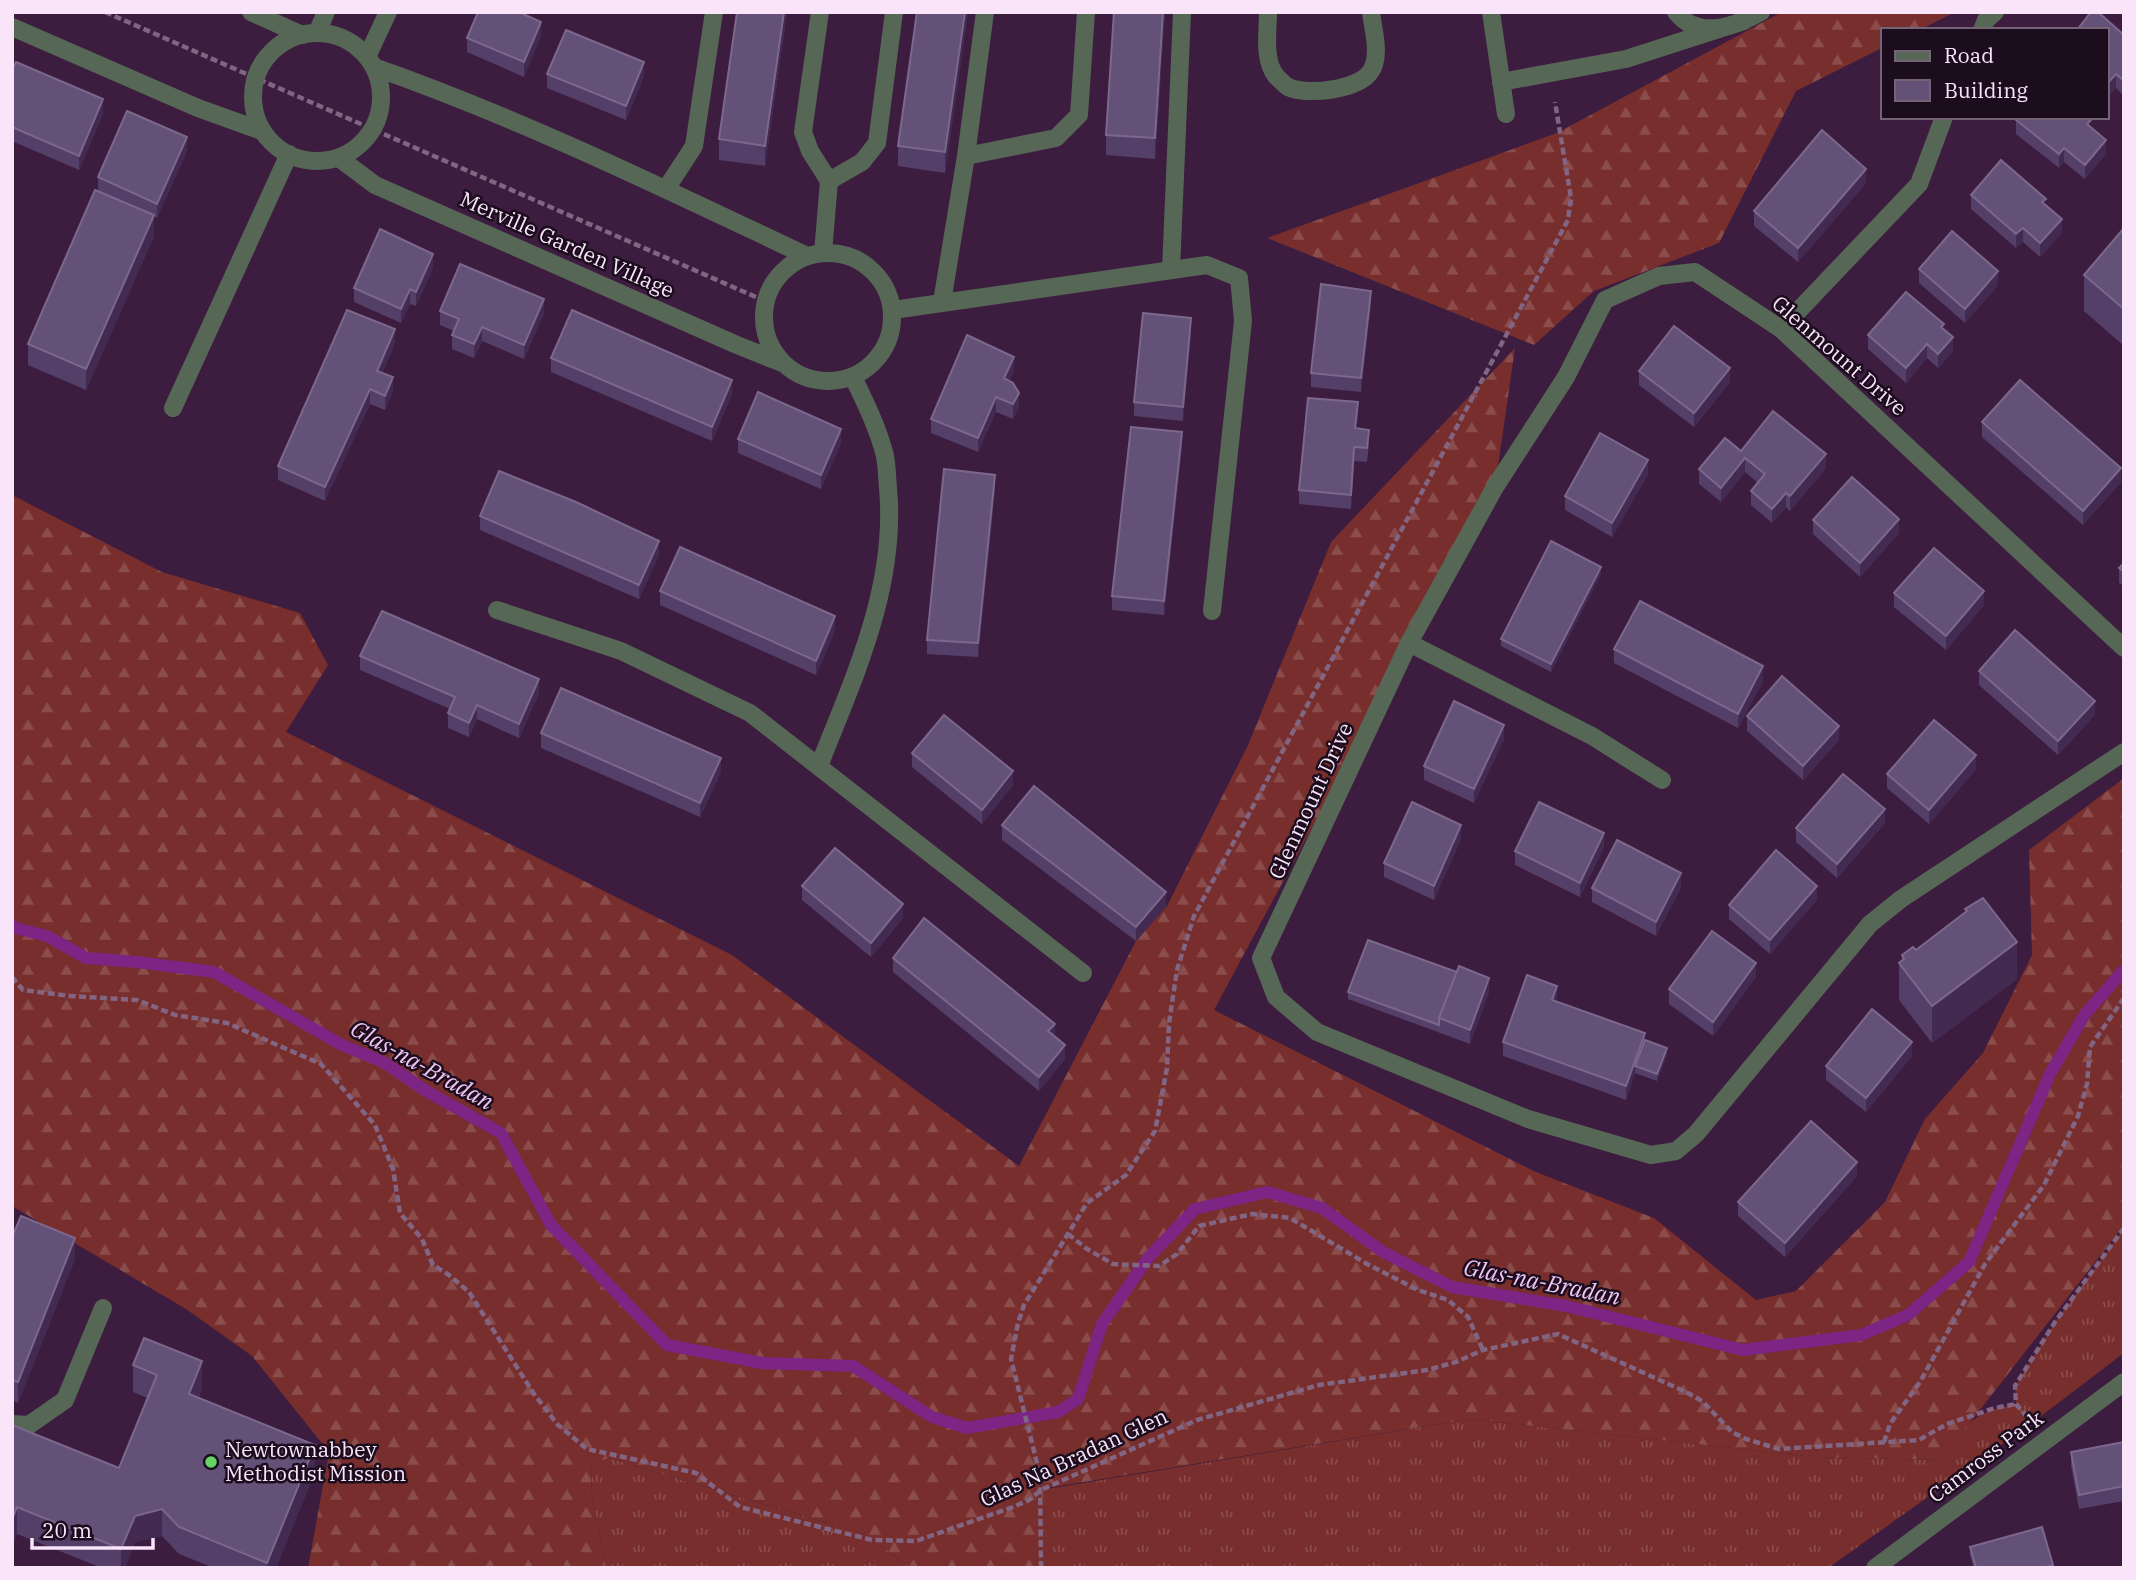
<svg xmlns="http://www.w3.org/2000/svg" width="2136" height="1580" viewBox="0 0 2136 1580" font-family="'IBM Plex Serif',serif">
<defs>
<pattern id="grass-tufts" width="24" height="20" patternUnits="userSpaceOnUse" patternTransform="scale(1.75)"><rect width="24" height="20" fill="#772e2c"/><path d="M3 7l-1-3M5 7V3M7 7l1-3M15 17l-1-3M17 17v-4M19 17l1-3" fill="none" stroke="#8b4c4c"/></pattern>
<pattern id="forest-firs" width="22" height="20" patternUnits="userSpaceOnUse" patternTransform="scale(1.75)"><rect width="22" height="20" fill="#772e2c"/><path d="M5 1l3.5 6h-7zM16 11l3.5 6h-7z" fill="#8b4c4c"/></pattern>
</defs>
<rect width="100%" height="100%" fill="#3c1c3f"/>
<g fill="url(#grass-tufts)">
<path d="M2124,1228V1353L2032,1423L1828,1568H1041V1490L1469,1419L1813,1457L1940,1460C1968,1425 1969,1413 2016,1404L2015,1386L2055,1322Z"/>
<polygon points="609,1458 864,1534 912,1568 606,1568 592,1496 591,1465"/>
</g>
<g fill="url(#forest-firs)">
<polygon points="1782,12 1955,12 1920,30 1882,30 1882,48 1796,91 1719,243 1594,291 1534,345 1267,238 1557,133"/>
<polygon points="1515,348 1495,487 1214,1010 1536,1172 1654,1218 1756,1300 1796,1291 1885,1202 1925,1119 1983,1053 2032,955 2029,850 2124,778 2124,1225 1941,1460 1813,1457 1469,1419 1041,1489 1041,1568 912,1568 864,1534 609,1458 591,1465 592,1496 606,1568 308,1568 329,1452 252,1356 186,1309 12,1206 12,495 162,572 300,613 328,665 286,732 732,955 1019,1166 1136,941 1167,906 1248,745 1331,542"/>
</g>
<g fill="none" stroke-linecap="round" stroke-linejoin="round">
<polyline stroke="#7c2585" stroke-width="12" points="12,925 15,928 47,936 86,958 137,962 214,972 342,1045 385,1063 426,1091 501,1133 551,1225 667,1345 762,1363 853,1366 932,1417 967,1428 1058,1412 1078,1399 1102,1324 1148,1258 1195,1209 1267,1192 1322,1208 1383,1252 1452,1287 1566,1306 1743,1350 1861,1335 1908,1315 1969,1262 2050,1074 2085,1014 2124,970"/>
<g stroke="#816583" stroke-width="4.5" stroke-dasharray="7 3.5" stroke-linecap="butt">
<polyline points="105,12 765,301"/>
<polyline points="12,977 23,990 70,996 137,1000 175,1015 227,1023 321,1064 375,1125 393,1169 400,1213 422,1239 433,1265 449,1275 469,1292 534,1394 558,1425 587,1449 696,1473 740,1507 872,1540 916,1541 1013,1507 1029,1500 1041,1490 1197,1420 1319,1385 1427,1370 1456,1362 1483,1350 1558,1334 1686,1392 1702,1401 1732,1432 1746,1439 1779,1449 1919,1440 1947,1424 1995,1408 2016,1404"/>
<polyline points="1068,1234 1087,1249 1113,1264 1159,1266 1177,1254 1199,1226 1252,1214 1290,1218 1367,1264 1418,1290 1448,1300 1468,1317 1483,1350"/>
<polyline points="2027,1417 2016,1404 2015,1386 2055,1322 2124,1228"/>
<polyline points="1884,1442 1890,1424 1920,1382 1985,1264 2044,1185 2078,1116 2087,1084 2090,1047 2124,998"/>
<polyline points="1041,1568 1040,1475 1011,1359 1018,1323 1024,1305 1087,1203 1126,1175 1155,1131 1167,1068 1169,1023 1177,970 1194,916 1568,220 1571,198 1555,102"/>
</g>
<g stroke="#576756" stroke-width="18">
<polyline points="251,12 302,35"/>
<polyline points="820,12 803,132 810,151 829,181 823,253"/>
<path d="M1268,12C1268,32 1263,60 1276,76C1279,79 1285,85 1288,87C1307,96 1359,90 1371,71C1381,55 1373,30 1371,12"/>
<polyline points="1491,12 1506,114"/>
<path d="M1676,12C1698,40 1734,27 1761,12"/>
<polyline points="12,27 198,108 262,131"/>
<polyline points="1982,30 1986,20 1995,12"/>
<polyline points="317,33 326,12"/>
<circle cx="317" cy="97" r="64"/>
<polyline points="367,57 388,12"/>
<path d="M374,67C522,119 665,189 807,256"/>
<polyline points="1501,82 1626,59 1744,21"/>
<polyline points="966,156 1056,138 1079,115 1086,12"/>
<polyline points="339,158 375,185 737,345 782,363"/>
<polyline points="829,181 862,162 877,143 894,12"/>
<polyline points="666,189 694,146 714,12"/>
<circle cx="828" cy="317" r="64"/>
<polyline points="1171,270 1182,12"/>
<polyline points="942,302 966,156 985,12"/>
<polyline points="893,310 1207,265 1239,278 1243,321 1212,611"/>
<polyline points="1781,329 1919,184 1944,117"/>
<polyline points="173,408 289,154"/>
<polyline points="497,610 621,651 750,713 1083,973"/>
<polyline points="1409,643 1592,736 1662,780"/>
<polyline points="2124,648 1781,329 1695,272 1659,276 1605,300 1566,377 1495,487 1409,643 1261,958 1276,997 1317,1032 1528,1119 1651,1155 1676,1151 1696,1134 1870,924 1901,899 2124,752"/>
<path d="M819,766C854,677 897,587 888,488C887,478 887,466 885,456C878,428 865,402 853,377"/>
<polyline points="12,1424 29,1425 65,1400 103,1308"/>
<polyline points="1875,1568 2124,1382"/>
</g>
</g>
<g fill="#533f68">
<polygon points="525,12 525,15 541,36 524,77 467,52 467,38"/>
<polygon points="737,12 787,12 765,166 719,160 719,139"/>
<polygon points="917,12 968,12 945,173 898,166 898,146"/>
<polygon points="1165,12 1155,159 1106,155 1106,135"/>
<polygon points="2106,30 2124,35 2124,96 2116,88 2107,98"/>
<polygon points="12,70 103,114 79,170 12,141"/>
<polygon points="547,74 644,76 626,120 547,88"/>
<polygon points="2016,120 2091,127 2106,154 2085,179 2064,162 2059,168 2016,134"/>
<polygon points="187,151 157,218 154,216 154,236 86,390 28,365 28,344 98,191 98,177"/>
<polygon points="1866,183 1798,262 1754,226 1754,211"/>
<polygon points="1971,195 2046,205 2062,233 2040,257 2023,242 2016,248 1971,209"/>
<polygon points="2124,228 2124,346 2084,311 2084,275"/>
<polygon points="433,268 416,306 410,304 401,323 354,302 354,288"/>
<polygon points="1919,269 1998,285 1965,323 1919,283"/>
<polygon points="1371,305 1361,392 1311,387 1311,373"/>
<polygon points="440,311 544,313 524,359 482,341 474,358 452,349 452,335 454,331 440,325"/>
<polygon points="1944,329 1953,351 1938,368 1927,358 1906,383 1868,349 1868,335"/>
<polygon points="1191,332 1183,421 1134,416 1134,402"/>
<polygon points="395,344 382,373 393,391 385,410 370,404 325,501 278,480 278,466"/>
<polygon points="551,358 732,394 712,441 551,372"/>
<polygon points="1014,371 1009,381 1019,407 1013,419 996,412 978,452 931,433 931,419"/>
<polygon points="1639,371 1730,382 1694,427 1639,385"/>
<polygon points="1358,416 1356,428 1369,444 1367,462 1354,461 1351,509 1299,504 1299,490"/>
<polygon points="1982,422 2121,482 2083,525 1982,437"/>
<polygon points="738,439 841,443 821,489 738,453"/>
<polygon points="1182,446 1164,615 1112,610 1112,596"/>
<polygon points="1741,451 1826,468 1790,511 1786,507 1772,523 1751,505 1751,491 1758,483 1745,472 1721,502 1699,484 1699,469"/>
<polygon points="1648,474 1612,537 1565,510 1565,496"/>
<polygon points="995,489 978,657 927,654 927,640"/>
<polygon points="480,516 659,555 639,599 480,530"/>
<polygon points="1813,520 1899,533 1860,577 1813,534"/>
<polygon points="2124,563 2124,586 2119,583 2119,568"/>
<polygon points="1601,574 1551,672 1501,646 1501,639"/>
<polygon points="660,591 835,630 816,675 660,605"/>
<polygon points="1894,593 1984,605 1946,650 1894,607"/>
<polygon points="1614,649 1763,681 1738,728 1614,663"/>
<polygon points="360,656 539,694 519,738 477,719 469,737 448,728 448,713 450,709 360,670"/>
<polygon points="1979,671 2095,715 2058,755 1979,685"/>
<polygon points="1747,716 1839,740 1803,780 1747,731"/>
<polygon points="541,733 721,772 700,817 541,748"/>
<polygon points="1504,739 1474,803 1424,780 1424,766"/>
<polygon points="912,753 1013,785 982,824 912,767"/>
<polygon points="1976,769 1929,824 1887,788 1887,774"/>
<polygon points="1885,823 1837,878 1796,842 1796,828"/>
<polygon points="1002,825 1166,906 1136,941 1002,840"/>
<polygon points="1461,839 1434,900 1384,877 1384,863"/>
<polygon points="1604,847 1580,897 1515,865 1515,851"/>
<polygon points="802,886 903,918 871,957 802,900"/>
<polygon points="1681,887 1656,936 1592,902 1592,888"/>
<polygon points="1817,900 1770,954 1729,919 1729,905"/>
<polygon points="1965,909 2017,979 1932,1043 1899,1000 1899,963 1902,960 1902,955 1916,950 1965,913"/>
<polygon points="893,958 1055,1037 1065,1059 1039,1091 893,972"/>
<polygon points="1756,977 1713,1036 1669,1004 1669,989"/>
<polygon points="1348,992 1489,992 1470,1044 1348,999"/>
<polygon points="1557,1000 1557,1002 1645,1040 1667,1055 1657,1081 1635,1073 1626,1100 1503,1056 1503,1042"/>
<polygon points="1912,1056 1866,1112 1826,1080 1826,1066"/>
<polygon points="1857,1176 1785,1257 1738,1216 1738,1202"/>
<polygon points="12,1237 75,1259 18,1403 12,1400"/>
<polygon points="133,1365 202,1388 199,1397 315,1472 276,1568 214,1568 179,1554 162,1536 135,1542 125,1568 102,1568 17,1534 12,1546 12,1425 119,1468 147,1398 133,1392"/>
<polygon points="2124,1442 2124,1501 2079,1509 2071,1466 2071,1452"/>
<polygon points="1970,1547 2053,1568 1974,1568 1970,1555"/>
</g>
<g fill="#422a51">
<polygon points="784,12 787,12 765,166 765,146"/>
<polygon points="965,12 968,12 945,173 945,152"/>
<polygon points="1163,12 1165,12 1155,159 1155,138"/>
<polygon points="541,22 541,36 524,77 524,62"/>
<polygon points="644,62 644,76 626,120 626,106"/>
<polygon points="2116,74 2116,88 2107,98 2107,84"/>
<polygon points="103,99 103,114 79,170 79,156"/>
<polygon points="187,137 187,151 157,218 157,204"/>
<polygon points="2106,140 2106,154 2085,179 2085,165"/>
<polygon points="2064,148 2064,162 2059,168 2059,154"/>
<polygon points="1866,169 1866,183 1798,262 1798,248"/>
<polygon points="154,215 154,236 86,390 86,369"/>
<polygon points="2062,219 2062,233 2040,257 2040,243"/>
<polygon points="2023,228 2023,242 2016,248 2016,234"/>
<polygon points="433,254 433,268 416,306 416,292"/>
<polygon points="1998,271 1998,285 1965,323 1965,309"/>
<polygon points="410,289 410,304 401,323 401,309"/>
<polygon points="1371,291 1371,305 1361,392 1361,378"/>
<polygon points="544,299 544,313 524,359 524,345"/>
<polygon points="1191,318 1191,332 1183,421 1183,407"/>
<polygon points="482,327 482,341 474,358 474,344"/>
<polygon points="395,329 395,344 377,385 377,371"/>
<polygon points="1953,337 1953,351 1938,368 1938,354"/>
<polygon points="1927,344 1927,358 1906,383 1906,368"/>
<polygon points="1014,357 1014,371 1004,393 1004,378"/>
<polygon points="1730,368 1730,382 1694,427 1694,413"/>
<polygon points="393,377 393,391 385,410 385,396"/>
<polygon points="732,380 732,394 712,441 712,427"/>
<polygon points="370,389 370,404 325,501 325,487"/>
<polygon points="1019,393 1019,407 1013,419 1013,404"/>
<polygon points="996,397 996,412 978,452 978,438"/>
<polygon points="1358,402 1358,416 1355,442 1355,428"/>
<polygon points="841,429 841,443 821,489 821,475"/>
<polygon points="1182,432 1182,446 1164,615 1164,601"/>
<polygon points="1354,447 1354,461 1351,509 1351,495"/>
<polygon points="1826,454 1826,468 1790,511 1790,496"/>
<polygon points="1745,458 1745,472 1721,502 1721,488"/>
<polygon points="1648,460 1648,474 1612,537 1612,523"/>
<polygon points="2121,468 2121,482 2083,525 2083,511"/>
<polygon points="995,475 995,489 978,657 978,643"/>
<polygon points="1786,493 1786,507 1772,523 1772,509"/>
<polygon points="1899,519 1899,533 1860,577 1860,563"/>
<polygon points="659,541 659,555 639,599 639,585"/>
<polygon points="1601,567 1601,574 1551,672 1551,664"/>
<polygon points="1984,591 1984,605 1946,650 1946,636"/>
<polygon points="835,616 835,630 816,675 816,661"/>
<polygon points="1763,666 1763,681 1738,728 1738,714"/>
<polygon points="539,679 539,694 519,738 519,724"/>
<polygon points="2095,701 2095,715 2058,755 2058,741"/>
<polygon points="477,705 477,719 469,737 469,723"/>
<polygon points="1504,725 1504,739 1474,803 1474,789"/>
<polygon points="1839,726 1839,740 1803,780 1803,766"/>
<polygon points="1976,755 1976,769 1929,824 1929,810"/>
<polygon points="721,758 721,772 700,817 700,803"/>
<polygon points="1013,771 1013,785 982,824 982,810"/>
<polygon points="1885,809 1885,823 1837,878 1837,864"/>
<polygon points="1461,825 1461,839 1434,900 1434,886"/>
<polygon points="1604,833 1604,847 1580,897 1580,883"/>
<polygon points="1681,873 1681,887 1656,936 1656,922"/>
<polygon points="1817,886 1817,900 1770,954 1770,940"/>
<polygon points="1166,892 1166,906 1136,941 1136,927"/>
<polygon points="903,904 903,918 871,957 871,943"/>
<polygon points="2017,942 2017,979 1932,1043 1932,1006"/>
<polygon points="1756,963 1756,977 1713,1036 1713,1022"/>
<polygon points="1489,978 1489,992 1470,1044 1470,1030"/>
<polygon points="1557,986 1557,1000 1552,1014 1552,1000"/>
<polygon points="1055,1024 1055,1038 1048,1031"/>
<polygon points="1645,1033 1645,1047 1635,1066 1635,1073 1626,1100 1626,1086"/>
<polygon points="1912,1042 1912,1056 1866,1112 1866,1098"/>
<polygon points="1065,1045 1065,1059 1039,1091 1039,1077"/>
<polygon points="1667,1048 1667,1055 1657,1081 1657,1074"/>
<polygon points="1857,1162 1857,1176 1785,1257 1785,1243"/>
<polygon points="75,1238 75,1259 18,1403 18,1382"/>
<polygon points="202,1361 202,1388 189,1420 189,1394"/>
<polygon points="315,1445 315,1472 276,1568 267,1568 267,1563"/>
<polygon points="17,1507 17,1534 12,1546 12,1520"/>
<polygon points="162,1509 162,1536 135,1542 125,1568 121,1568 121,1549 135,1516"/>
</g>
<g fill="#645178" stroke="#7c688c" stroke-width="2">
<polygon points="478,12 521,12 521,13 541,22 524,62 467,38"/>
<polygon points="737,12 784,12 765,146 719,139"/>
<polygon points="917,12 965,12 945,152 898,146"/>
<polygon points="1114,12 1163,12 1155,138 1106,135"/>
<polygon points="2091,12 2098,12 2124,35 2124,81 2116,74 2107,84 2106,84 2106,30 2077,30"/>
<polygon points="566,30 644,62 626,106 547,74"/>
<polygon points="16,62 103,99 79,156 12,127 12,70"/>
<polygon points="127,111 187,137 157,204 98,177"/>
<polygon points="2019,117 2088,117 2091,120 2087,124 2106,140 2085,165 2064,148 2059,154 2016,120"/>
<polygon points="1822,130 1866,169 1798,248 1754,211"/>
<polygon points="2001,160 2046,199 2042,202 2062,219 2040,243 2023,228 2016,234 1971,195"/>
<polygon points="95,190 154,215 86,369 28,344"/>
<polygon points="2124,228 2124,309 2084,275"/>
<polygon points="380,229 433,254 416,292 410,289 401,309 354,288"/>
<polygon points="1952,231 1998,271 1965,309 1919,269"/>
<polygon points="460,264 544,299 524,345 482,327 474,344 452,335 459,319 440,311"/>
<polygon points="1321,284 1371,291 1361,378 1311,373"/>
<polygon points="1906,292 1944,324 1941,327 1953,337 1938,354 1927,344 1906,368 1868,335"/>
<polygon points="347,310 395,329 377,371 393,377 385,396 370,389 325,487 278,466"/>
<polygon points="572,310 732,380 712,427 551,358"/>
<polygon points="1143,313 1191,318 1183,407 1134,402"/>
<polygon points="1674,326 1730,368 1694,413 1639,371"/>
<polygon points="967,335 1014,357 1004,378 1013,383 1019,393 1013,404 996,397 978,438 931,419"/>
<polygon points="2020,380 2121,468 2083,511 1982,422"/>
<polygon points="758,392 841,429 821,475 738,439"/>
<polygon points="1308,398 1358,402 1355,428 1369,430 1367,448 1354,447 1351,495 1299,490"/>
<polygon points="1773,411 1826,454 1790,496 1786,493 1772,509 1751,491 1765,474 1745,458 1721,488 1699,469 1725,438 1741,451"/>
<polygon points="1131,427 1182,432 1164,601 1112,596"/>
<polygon points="1600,433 1648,460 1612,523 1565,496"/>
<polygon points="944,469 995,475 978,643 927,640"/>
<polygon points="499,471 576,502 659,541 639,585 480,516"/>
<polygon points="1852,477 1899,519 1860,563 1813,520"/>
<polygon points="1551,541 1601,567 1551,664 1501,639"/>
<polygon points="680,547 835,616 816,661 660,591"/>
<polygon points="1934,548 1984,591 1946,636 1894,593"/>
<polygon points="2124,563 2124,572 2119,568"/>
<polygon points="1640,601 1763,666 1738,714 1614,649"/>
<polygon points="382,611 539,679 519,724 477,705 469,723 448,713 455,697 360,656"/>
<polygon points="2015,630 2095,701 2058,741 1979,671"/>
<polygon points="1782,676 1839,726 1803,766 1747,716"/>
<polygon points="561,688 721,758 700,803 541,733"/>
<polygon points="1454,701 1504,725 1474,789 1424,766"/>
<polygon points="944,715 1013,771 982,810 912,753"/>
<polygon points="1934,720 1976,755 1929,810 1887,774"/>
<polygon points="1843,774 1885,809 1837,864 1796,828"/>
<polygon points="1034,786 1166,892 1136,927 1002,825"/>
<polygon points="1412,802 1461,825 1434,886 1384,863"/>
<polygon points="1539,802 1604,833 1580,883 1515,851"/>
<polygon points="1617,840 1681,873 1656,922 1592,888"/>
<polygon points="835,848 903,904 871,943 802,886"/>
<polygon points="1776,850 1817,886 1770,940 1729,905"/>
<polygon points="1983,898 2017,942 1932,1006 1899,963 1904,959 1902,955 1913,947 1916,950 1967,911 1965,909"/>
<polygon points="924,918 1055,1024 1048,1031 1065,1045 1039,1077 893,958"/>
<polygon points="1712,931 1756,963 1713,1022 1669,989"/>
<polygon points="1368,940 1457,972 1439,1018 1439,1025 1348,992"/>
<polygon points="1459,966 1489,978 1470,1030 1439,1018"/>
<polygon points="1527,975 1557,986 1552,1000 1645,1033 1626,1086 1503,1042"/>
<polygon points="1872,1009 1912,1042 1866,1098 1826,1066"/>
<polygon points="1645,1040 1667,1048 1657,1074 1635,1066"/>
<polygon points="1811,1121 1857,1162 1785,1243 1738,1202"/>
<polygon points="21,1216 75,1238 18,1382 12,1380 12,1237"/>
<polygon points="144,1338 202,1361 189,1394 315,1445 267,1563 179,1527 162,1509 135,1516 121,1549 17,1507 12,1520 12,1425 119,1468 157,1375 133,1365"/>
<polygon points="2124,1442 2124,1486 2079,1495 2071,1452"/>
<polygon points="2042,1527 2053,1565 2043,1568 1976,1568 1970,1547"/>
</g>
<circle fill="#65d467" stroke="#1b0d1d" stroke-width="2.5" cx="211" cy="1462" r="7"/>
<g text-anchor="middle" stroke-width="5" stroke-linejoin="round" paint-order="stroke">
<g font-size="21" fill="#f9e4fa" stroke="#1b0d1d">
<text transform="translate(567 245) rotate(24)" y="7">Merville Garden Village</text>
<text transform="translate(1839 356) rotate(41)" y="7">Glenmount Drive</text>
<text transform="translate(1311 801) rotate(-65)" y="7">Glenmount Drive</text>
<text transform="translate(1986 1457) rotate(-37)" y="7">Camross Park</text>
<text transform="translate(1074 1458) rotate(-25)" y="7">Glas Na Bradan Glen</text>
</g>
<g font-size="21" fill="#f9e4fa" stroke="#1b0d1d" text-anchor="start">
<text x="225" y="1457">Newtownabbey<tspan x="225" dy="24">Methodist Mission</tspan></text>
</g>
<g font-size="23" font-style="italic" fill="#f1c6f5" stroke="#1b0d1d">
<text transform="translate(422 1065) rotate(29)" y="8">Glas-na-Bradan</text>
<text transform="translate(1542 1282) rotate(11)" y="8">Glas-na-Bradan</text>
</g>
</g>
<rect width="2136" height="1580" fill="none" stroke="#f9e4fa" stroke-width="28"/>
<rect x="1881" y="28" width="228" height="91" fill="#1b0d1d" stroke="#746375" stroke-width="2"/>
<rect x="1895" y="51" width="35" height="10" fill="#576756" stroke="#746375" stroke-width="2"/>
<text x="1944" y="63" font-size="21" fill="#f9e4fa">Road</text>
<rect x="1895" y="80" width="35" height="21" fill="#645178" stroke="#746375" stroke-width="2"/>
<text x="1944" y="98" font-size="21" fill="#f9e4fa">Building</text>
<path d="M32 1538v10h121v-10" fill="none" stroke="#f9e4fa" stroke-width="3.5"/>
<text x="42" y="1538" font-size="21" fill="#f9e4fa" stroke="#1b0d1d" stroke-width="5" paint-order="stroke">20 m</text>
</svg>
